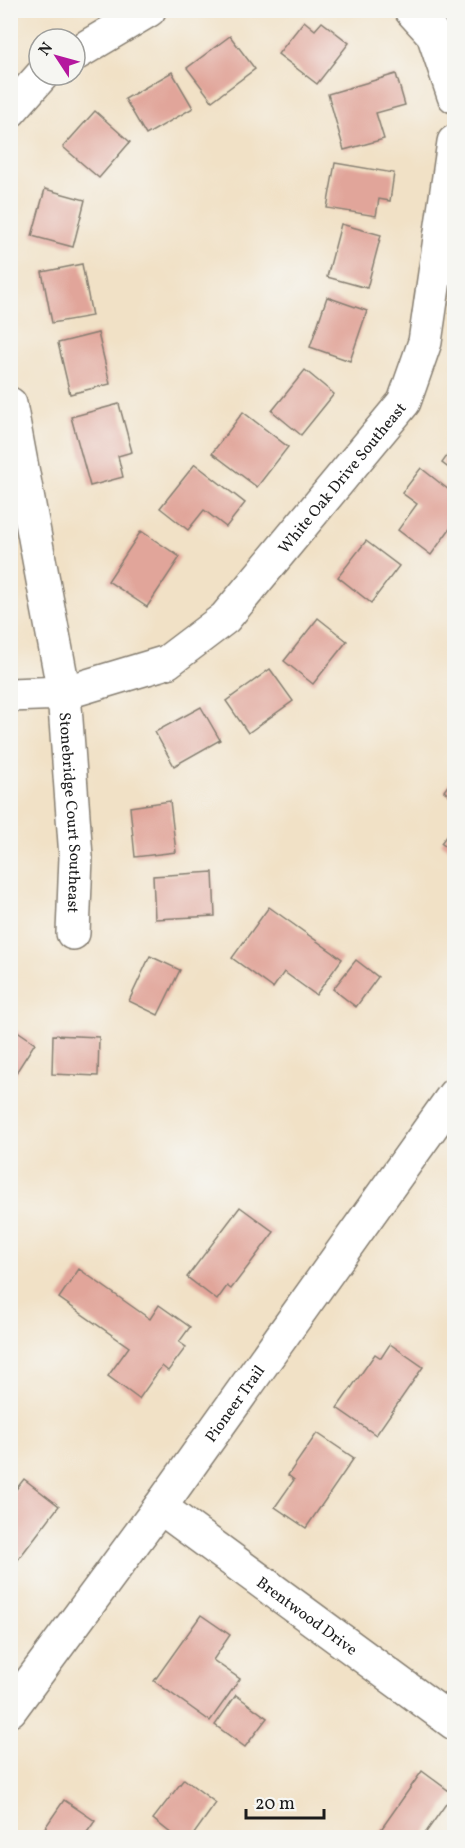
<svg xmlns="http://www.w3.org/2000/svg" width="465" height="1848" viewBox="0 0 465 1848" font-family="Vollkorn,serif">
<rect width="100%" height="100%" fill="#f6f6f2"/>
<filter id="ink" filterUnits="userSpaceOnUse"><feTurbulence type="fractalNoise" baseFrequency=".0167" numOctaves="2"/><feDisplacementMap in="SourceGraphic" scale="12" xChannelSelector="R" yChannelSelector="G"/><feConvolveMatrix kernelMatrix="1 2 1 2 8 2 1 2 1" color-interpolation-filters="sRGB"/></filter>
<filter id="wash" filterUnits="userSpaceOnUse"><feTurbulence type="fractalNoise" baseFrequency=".008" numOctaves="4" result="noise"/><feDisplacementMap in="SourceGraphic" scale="24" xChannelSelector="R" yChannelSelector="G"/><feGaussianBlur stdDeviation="1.35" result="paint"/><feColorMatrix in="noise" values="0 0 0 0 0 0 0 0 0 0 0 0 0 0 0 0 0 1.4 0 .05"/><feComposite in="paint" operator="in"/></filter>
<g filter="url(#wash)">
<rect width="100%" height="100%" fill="#f1e1c6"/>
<g id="blocks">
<g fill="#e1a59a">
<polygon points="304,21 315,30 322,22 349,43 317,84 278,54"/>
<polygon points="230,36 255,69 212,101 187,68"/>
<polygon points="172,72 193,108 146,135 125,99"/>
<polygon points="396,74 405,105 376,113 384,139 344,150 328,94"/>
<polygon points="95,111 130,142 99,178 63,147"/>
<polygon points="335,163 394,173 390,201 379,199 376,216 327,208"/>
<polygon points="45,189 85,200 73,247 32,236"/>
<polygon points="341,224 381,235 367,288 327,277"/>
<polygon points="82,264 92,316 52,323 42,272"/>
<polygon points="327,297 367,311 350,361 310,347"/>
<polygon points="98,333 110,384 70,394 58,343"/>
<polygon points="305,370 334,394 301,435 272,411"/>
<polygon points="119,404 132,452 118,456 123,477 90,486 71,417"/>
<polygon points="243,412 288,447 257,487 212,453"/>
<polygon points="454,446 454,472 442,463"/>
<polygon points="195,464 245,503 226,527 204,510 188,530 160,508"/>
<polygon points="421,468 454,494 454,523 431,555 398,530 417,504 402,493"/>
<polygon points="141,531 180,557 147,607 108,581"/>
<polygon points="366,541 399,566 371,603 338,577"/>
<polygon points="318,618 347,641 313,684 284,661"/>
<polygon points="270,669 293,701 248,733 226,701"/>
<polygon points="201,707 220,740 174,766 155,732"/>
<polygon points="454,777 454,799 444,791"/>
<polygon points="170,801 176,852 135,857 130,807"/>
<polygon points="454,826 454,853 441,843"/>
<polygon points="213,872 215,916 155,919 153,876"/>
<polygon points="269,907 342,959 316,995 284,972 273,988 232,958"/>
<polygon points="150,956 180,970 158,1015 129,1001"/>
<polygon points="356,960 378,977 356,1007 333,989"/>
<polygon points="10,1026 35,1043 12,1079 10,1078"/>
<polygon points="53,1035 99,1037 98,1076 52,1074"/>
<polygon points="240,1207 274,1232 231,1289 227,1286 217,1300 187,1277"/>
<polygon points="79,1269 150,1319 159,1305 190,1327 179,1342 186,1347 168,1371 162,1366 139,1399 108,1376 129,1347 59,1298"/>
<polygon points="390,1344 423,1367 376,1435 337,1408 375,1354 381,1358"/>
<polygon points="317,1433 354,1458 306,1528 275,1507 294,1480 288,1475"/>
<polygon points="24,1479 59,1506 10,1570 10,1497"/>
<polygon points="201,1615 230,1635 213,1660 240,1679 210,1721 154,1681"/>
<polygon points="236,1695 267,1718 245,1747 215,1725"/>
<polygon points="422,1771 453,1794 422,1838 375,1838"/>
<polygon points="184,1779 216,1803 191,1838 177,1838 153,1819"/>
<polygon points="64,1800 95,1821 83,1838 38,1838"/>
</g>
</g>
</g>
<g filter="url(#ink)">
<use href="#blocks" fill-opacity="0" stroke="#867e71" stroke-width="1.5"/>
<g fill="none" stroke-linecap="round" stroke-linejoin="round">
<g stroke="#867e71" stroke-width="36">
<g id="minor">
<polyline points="411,10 433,34 454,96"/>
<polyline points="75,54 149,10"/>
<polyline points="10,111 42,75"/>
<path id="s1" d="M10,404L64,693L167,662L225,618L404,402L425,342L454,142"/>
<path id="s2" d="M10,695L64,693L76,857L73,933"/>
<path id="s3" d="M160,1507L454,1723"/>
<path id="s4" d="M10,1710L160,1507L454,1095"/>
</g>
</g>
<use href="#minor" stroke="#fff" stroke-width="33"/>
</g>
</g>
<g text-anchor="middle" stroke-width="5" stroke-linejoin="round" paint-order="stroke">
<g font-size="16" fill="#1c1c1c" stroke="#f6f6f2">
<text dy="6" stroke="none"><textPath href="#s1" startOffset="657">White Oak Drive Southeast</textPath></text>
<text dy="6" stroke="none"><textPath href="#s2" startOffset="174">Stonebridge Court Southeast</textPath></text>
<text dy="6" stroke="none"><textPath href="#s4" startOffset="380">Pioneer Trail</textPath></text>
<text dy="6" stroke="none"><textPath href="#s3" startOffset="183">Brentwood Drive</textPath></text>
</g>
</g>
<rect width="465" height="1848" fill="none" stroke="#f6f6f2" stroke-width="36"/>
<g transform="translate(57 57) rotate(306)"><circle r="28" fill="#f6f6f2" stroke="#9f9f9c" stroke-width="1.5"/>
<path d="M0-4.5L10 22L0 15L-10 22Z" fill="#b5179e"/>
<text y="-9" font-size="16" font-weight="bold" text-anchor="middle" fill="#1c1c1c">N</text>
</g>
<path d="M246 1809v9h78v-9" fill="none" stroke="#1c1c1c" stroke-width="3"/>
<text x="255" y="1809" font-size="18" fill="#1c1c1c" stroke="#f6f6f2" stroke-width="4.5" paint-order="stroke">20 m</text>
</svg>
